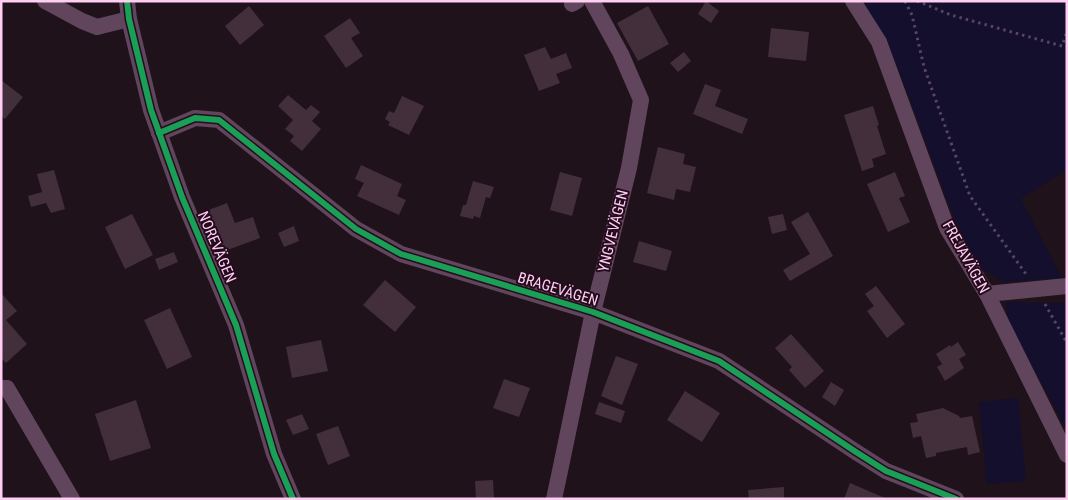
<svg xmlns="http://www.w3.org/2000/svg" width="1068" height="500" viewBox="0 0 1068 500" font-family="'Roboto Condensed',sans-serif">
<rect width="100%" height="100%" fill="#1f121b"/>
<g fill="#140f2c">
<polygon points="859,1 1067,1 1067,169 1021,199 1062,278 1003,282 978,266 957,226 902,79 881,33"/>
<polygon points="1006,302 1067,303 1067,430 1007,320"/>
<polygon points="1018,398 1026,481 987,484 979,402"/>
</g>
<g fill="#422f3b">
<polygon points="706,1 719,11 711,23 698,14"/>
<polygon points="249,6 264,25 240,45 225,26"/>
<polygon points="648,6 669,44 638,61 617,23"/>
<polygon points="350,18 360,33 351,38 363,56 346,68 324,36"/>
<polygon points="771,28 809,32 806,61 768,57"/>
<polygon points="545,47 551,59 566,53 572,68 556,74 560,83 539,91 524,55"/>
<polygon points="684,52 691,61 678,72 670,63"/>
<polygon points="1,80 23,97 5,119 1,116"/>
<polygon points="705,84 721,90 715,106 748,119 742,134 693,114"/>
<polygon points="288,95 306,110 311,105 320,112 312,121 321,129 302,151 290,141 294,136 285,129 293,120 278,106"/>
<polygon points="402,96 424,106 409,135 388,125 390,122 385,119 389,111 394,113"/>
<polygon points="873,106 879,125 877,126 886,154 872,159 874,167 862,171 844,115"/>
<polygon points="658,147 685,154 683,164 696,167 690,192 676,189 674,200 647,193"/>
<polygon points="361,165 402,184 397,196 406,200 399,215 357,196 364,183 355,179"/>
<polygon points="54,170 65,209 51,213 46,203 31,207 28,196 42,192 37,174"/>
<polygon points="560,172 582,178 572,216 550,210"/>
<polygon points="895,172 905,196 899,198 910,222 888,232 867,184"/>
<polygon points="473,181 494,187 490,198 486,197 480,218 474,216 473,219 460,216 463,205 466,205"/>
<polygon points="227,203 235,223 253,217 260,238 222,252 206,211"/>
<polygon points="808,212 833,256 790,281 783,270 810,254 791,222"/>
<polygon points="132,214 153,255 125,269 105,227"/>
<polygon points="783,214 787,230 772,234 768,217"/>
<polygon points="294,226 299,241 284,247 278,233"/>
<polygon points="639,241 672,251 666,271 633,262"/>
<polygon points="174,252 178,262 159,270 155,259"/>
<polygon points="385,280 416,307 395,332 363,305"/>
<polygon points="876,286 905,324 887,338 867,311 874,306 865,294"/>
<polygon points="1,293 17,311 6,320 27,344 6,363 1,358"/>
<polygon points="170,308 192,357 167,369 144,320"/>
<polygon points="791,334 824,371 805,388 789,370 792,367 775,348"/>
<polygon points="321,340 328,371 292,378 286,347"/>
<polygon points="958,342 966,355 959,359 964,368 945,381 937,367 942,364 936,354 950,345 951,347"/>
<polygon points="616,356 638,364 622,405 601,396"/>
<polygon points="504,379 530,388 519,417 493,408"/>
<polygon points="831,382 844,390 835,406 822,397"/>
<polygon points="685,391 720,413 702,442 667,420"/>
<polygon points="136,400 151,448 110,461 95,414"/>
<polygon points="599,402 625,411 621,423 595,414"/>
<polygon points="943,408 959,416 960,418 972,416 980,452 968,455 967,447 936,453 936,456 926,458 921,436 913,438 910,423 918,422 916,414"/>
<polygon points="302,414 309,429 293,435 286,420"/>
<polygon points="338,426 350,456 328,465 316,434"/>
<polygon points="493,480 494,499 476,499 475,481"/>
<polygon points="850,483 887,499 844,499"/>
<polygon points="784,487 784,499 749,499 748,490"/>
</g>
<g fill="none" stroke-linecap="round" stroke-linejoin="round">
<g stroke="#584566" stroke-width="3" stroke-dasharray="2.5 4" stroke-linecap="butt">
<polyline points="905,1 912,15 924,67 970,196 1026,274"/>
<polyline points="917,1 951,15 1062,46 1067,32"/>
<polyline points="1045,304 1067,343"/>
</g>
<g stroke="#60455c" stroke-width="16">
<polyline points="45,1 82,21 97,27 129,19"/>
<polyline points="127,1 129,19 151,110 182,197 236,325 274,454 293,499"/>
<polyline points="853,1 879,42 947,228 987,294 1067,455"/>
<polyline points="572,4 577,1"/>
<polyline points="159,133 195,118 219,120 356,229 401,254 593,312 719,361 856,452 886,471 956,499"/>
<polyline points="987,294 1067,286"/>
<polyline points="1,388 7,388 72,499"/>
<polyline points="554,499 560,471 593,312 629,168 641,100 621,54 592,1"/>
</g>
<g stroke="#250c1d" stroke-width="9">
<g id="cycleway">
<polyline points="127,1 129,19 151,110 182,197 236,325 274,454 293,499"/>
<polyline points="159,133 195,118 219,120 356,229 401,254 593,312 719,361 856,452 886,471 956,499"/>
</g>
</g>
<use href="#cycleway" stroke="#1a9f57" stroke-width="6"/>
</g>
<g text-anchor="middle" stroke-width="4" stroke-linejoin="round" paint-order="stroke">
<g font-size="15" fill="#ffcff3" stroke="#250c1d">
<text transform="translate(613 231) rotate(-76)" y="5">YNGVEVÄGEN</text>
<text transform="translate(217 247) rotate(67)" y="5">NOREVÄGEN</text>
<text transform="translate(966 257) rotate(61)" y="5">FREJAVÄGEN</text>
<text transform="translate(558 289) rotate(17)" y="5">BRAGEVÄGEN</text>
</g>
</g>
<rect width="1068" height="500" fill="none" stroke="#ffcff3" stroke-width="5"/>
</svg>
